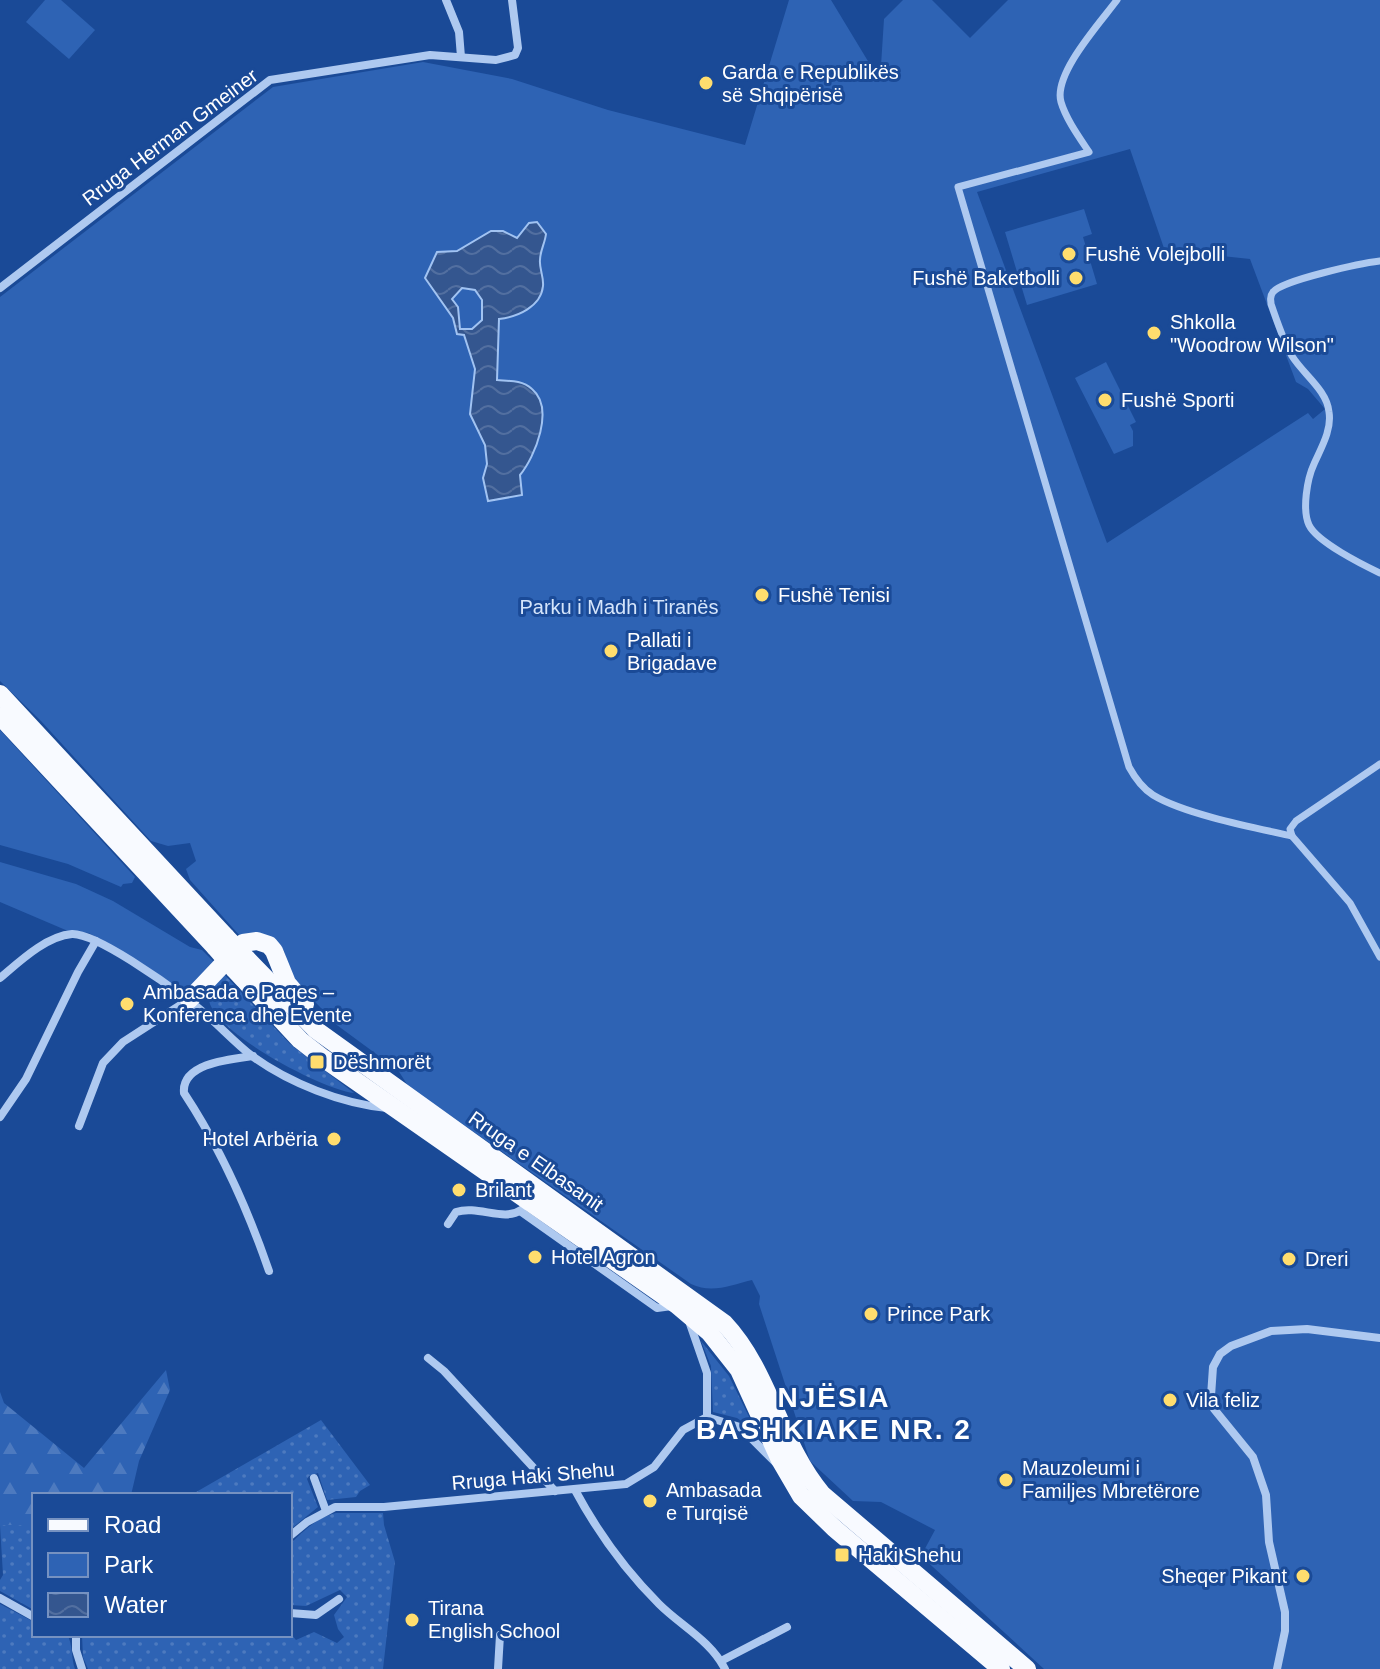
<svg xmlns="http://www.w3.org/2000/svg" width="1380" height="1669" viewBox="0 0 1380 1669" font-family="Helvetica,sans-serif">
<defs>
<pattern id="grass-dots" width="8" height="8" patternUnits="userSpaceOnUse" patternTransform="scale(2)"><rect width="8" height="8" fill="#2e63b4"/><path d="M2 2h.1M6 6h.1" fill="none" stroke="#4d7abf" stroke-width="1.8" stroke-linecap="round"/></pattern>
<pattern id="forest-firs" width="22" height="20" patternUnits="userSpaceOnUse" patternTransform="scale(2)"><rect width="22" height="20" fill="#2e63b4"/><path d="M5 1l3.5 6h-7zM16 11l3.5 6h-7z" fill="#4d7abf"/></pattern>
<pattern id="water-waves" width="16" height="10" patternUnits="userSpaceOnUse" patternTransform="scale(2)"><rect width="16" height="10" fill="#34568f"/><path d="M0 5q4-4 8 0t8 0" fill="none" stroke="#526fa0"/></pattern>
</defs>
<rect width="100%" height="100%" fill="#1a4a97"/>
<g fill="url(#grass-dots)">
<path d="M222,972L291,1045L354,1093C323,1090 213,1032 209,1000C207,989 217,980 222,972Z"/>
<polygon points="701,1341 729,1376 756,1431 737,1418 713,1412 711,1366"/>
<polygon points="321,1420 370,1485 360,1491 356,1497 327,1500 318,1473 309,1476 307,1479 318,1507 292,1528 290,1527 290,1495 191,1495"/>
<path d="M336,1513H383L384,1525L395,1562L383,1669H88L83,1657L82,1635L290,1633L296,1640L314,1632L337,1643L344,1637L338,1629L334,1615L347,1597L340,1590L306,1606L290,1605V1544C305,1530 316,1518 336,1513Z"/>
<polygon points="7,1524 34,1525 34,1610 0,1591 0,1580 3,1575 0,1525"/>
<path d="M0,1604L34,1622V1635H67C73,1643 71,1659 75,1669H0Z"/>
</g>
<polygon fill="url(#forest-firs)" points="166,1370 170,1390 139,1461 131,1495 34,1495 34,1525 0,1525 0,1392 4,1403 84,1468"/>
<g fill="#2e63b4" fill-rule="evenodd">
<polygon points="45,0 61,0 95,30 69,59 26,22"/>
<path d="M789,0H831L880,81L884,19L903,0H932L970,38L1008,0H1380V1669H1044L921,1556L935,1530L881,1502L853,1501L810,1461L759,1304L760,1296L752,1280C731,1285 712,1294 691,1284L408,1086L398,1070L330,1020C320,1003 302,993 292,976C288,968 287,959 284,951C276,934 255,931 240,936L190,880L186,869L196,861L190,843L168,846L151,841L41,721L0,681V297L273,87L423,62L512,79L608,110L745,145ZM1130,149L1167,257L1194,253L1250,259L1296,382L1308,389L1325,409L1313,419L1308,413L1107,543L977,192Z"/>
<polygon points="1084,209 1092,234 1083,237 1097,284 1027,305 1005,232"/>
<polygon points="1106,362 1136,422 1130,425 1133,431 1133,446 1114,454 1075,378"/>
<polygon points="0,730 135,877 132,883 123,884 121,887 68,864 0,845"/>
<polygon points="0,862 76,884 113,901 190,947 202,950 218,966 193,989 180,990 89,933 68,931 0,902"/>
</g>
<path fill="url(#water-waves)" stroke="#a1c3f2" stroke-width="2" fill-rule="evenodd" d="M537,222L546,234C545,243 540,251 540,260C539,268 544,277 543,286C541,307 517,317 499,319L497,380C509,381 522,380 532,389C555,408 535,457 520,475L522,495L488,501L483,478L487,464L485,445L470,414L475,369L464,335L457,334L453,318L425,278L437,252L457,251L491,231H503L517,238L529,223ZM462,288L475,290L482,300V320L472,329H460L458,307L452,299Z"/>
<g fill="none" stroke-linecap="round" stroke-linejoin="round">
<g stroke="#aec9f0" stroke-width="7">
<path d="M1117,0C1100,23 1053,74 1061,102C1066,119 1079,137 1089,152L958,187L1129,767C1135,778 1142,788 1153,795C1184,814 1255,828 1292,836"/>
<path d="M1380,261C1362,263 1283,280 1273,292C1269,297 1271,299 1271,304C1277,321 1283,340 1292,356C1303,374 1327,390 1329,412C1332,430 1321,448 1314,464C1307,479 1302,510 1309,525C1317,542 1363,565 1380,573"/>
<polyline points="1380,764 1296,821 1290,829 1292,836 1350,903 1380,957"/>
</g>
<g stroke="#aec9f0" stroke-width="8">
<polyline points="446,0 459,32 461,57"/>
<polyline points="0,288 270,80 430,55 496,60 515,55 518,48 512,0"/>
<path d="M0,978C19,962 46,936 72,934C96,933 167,984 188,1000C211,1016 230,1039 252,1056C289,1083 342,1104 387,1108"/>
<path d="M253,1056C231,1059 181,1063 184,1093C221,1149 247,1207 269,1271"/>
<polyline points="0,1117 26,1079 78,972 96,941"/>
<polyline points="79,1126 103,1063 123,1042 188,1000"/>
<polyline points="520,1211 657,1308 672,1306"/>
<path d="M448,1224L456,1212C478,1205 504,1222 521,1210"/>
<polyline points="689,1321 707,1373 707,1417"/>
<polyline points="428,1358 444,1371 555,1491"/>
<polyline points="314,1478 326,1511"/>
<path d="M575,1490C597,1531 626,1571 659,1604C681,1626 710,1640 725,1669"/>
<polyline points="290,1536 307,1522 335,1507 384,1507 626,1484 654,1467 683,1430 707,1417 740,1427 776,1463"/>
<polyline points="0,1598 34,1617"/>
<polyline points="290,1613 316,1615 339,1599"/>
<polyline points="76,1635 76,1650 82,1669"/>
<polyline points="721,1661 787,1627"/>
<polyline points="498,1669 500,1635"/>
<polyline points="1277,1669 1285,1631 1285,1612 1269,1542 1266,1495 1253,1457 1214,1409 1211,1396 1213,1367 1220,1354 1231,1346 1271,1331 1307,1329 1380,1338"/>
</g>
<g stroke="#f8faff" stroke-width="18">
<polyline points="0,694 226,937"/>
<polyline points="0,716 215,947"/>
<path d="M247,959L316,1030L724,1323C770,1372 779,1443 822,1494L1027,1669"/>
<polyline points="234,969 300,1040 323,1058 677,1305 709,1332 739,1370 780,1460 801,1496 834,1528 1001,1669"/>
<polyline points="189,1000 243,943 257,941 269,945 274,951 287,983 305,1004"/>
</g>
<g stroke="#f8faff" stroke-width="18">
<polyline points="226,937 247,959"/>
<polyline points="215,947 234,969"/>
</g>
</g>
<g fill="#ffdd6e" stroke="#1a4a97" stroke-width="3">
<circle cx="706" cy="83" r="8"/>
<circle cx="1069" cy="254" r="8"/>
<circle cx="1076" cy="278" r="8"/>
<circle cx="1154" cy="333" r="8"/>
<circle cx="1105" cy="400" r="8"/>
<circle cx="762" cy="595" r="8"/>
<circle cx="611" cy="651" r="8"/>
<circle cx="127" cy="1004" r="8"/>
<rect x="309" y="1054" width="16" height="16" rx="4"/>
<circle cx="334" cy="1139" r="8"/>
<circle cx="459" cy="1190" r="8"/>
<circle cx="535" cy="1257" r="8"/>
<circle cx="1289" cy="1259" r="8"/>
<circle cx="871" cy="1314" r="8"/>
<circle cx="1170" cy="1400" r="8"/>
<circle cx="1006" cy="1480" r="8"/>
<circle cx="650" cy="1501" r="8"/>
<rect x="834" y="1547" width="16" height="16" rx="4"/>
<circle cx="1303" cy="1576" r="8"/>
<circle cx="412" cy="1620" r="8"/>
</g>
<g text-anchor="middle" stroke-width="6" stroke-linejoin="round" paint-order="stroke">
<g font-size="20" fill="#fff" stroke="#1a4a97" text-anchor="start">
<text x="722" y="79">Garda e Republikës<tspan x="722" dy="23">së Shqipërisë</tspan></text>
<text x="1085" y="261">Fushë Volejbolli</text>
<text x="1060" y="285" text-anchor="end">Fushë Baketbolli</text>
<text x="1170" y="329">Shkolla<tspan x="1170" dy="23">"Woodrow Wilson"</tspan></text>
<text x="1121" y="407">Fushë Sporti</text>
<text x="778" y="602">Fushë Tenisi</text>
<text x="627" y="647">Pallati i<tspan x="627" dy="23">Brigadave</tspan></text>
<text x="143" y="999">Ambasada e Paqes –<tspan x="143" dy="23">Konferenca dhe Evente</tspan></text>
<text x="333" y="1069">Dëshmorët</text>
<text x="318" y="1146" text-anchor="end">Hotel Arbëria</text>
<text x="475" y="1197">Brilant</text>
<text x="551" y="1264">Hotel Agron</text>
<text x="1305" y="1266">Dreri</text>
<text x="887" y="1321">Prince Park</text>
<text x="1186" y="1407">Vila feliz</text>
<text x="1022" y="1475">Mauzoleumi i<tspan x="1022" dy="23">Familjes Mbretërore</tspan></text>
<text x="666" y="1497">Ambasada<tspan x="666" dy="23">e Turqisë</tspan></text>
<text x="858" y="1562">Haki Shehu</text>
<text x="1287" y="1583" text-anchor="end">Sheqer Pikant</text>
<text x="428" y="1615">Tirana<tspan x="428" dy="23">English School</tspan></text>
</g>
<g font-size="20" fill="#fff" stroke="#1a4a97">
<text transform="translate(170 137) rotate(-37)" y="7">Rruga Herman Gmeiner</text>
<text transform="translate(536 1161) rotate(35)" y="7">Rruga e Elbasanit</text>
<text transform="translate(533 1476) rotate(-5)" y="7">Rruga Haki Shehu</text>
</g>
<g font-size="20" fill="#d5e5fb" stroke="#1a4a97">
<text x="619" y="614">Parku i Madh i Tiranës</text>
</g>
<g font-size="28" font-weight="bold" letter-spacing="2" fill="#fff" stroke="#1a4a97">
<text x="834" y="1407">NJËSIA<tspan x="834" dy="32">BASHKIAKE NR. 2</tspan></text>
</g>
</g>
<rect x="32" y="1493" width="260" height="144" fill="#1a4a97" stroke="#7692c1" stroke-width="2"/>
<rect x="48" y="1519" width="40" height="12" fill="#f8faff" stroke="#7692c1" stroke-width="2"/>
<text x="104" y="1533" font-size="24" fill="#ffffff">Road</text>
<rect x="48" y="1553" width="40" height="24" fill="#2e63b4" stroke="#7692c1" stroke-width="2"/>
<text x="104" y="1573" font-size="24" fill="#ffffff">Park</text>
<rect x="48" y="1593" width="40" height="24" fill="url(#water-waves)" stroke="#7692c1" stroke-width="2"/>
<text x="104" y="1613" font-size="24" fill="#ffffff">Water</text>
</svg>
